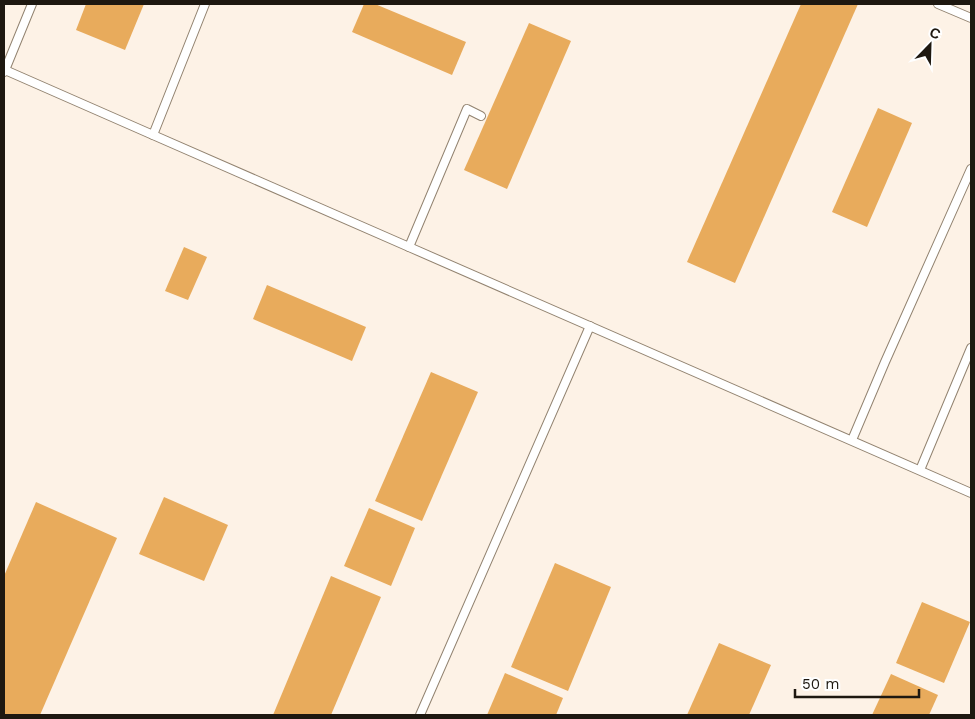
<svg xmlns="http://www.w3.org/2000/svg" width="975" height="719" viewBox="0 0 975 719" font-family="'Work Sans',sans-serif">
<rect width="100%" height="100%" fill="#fdf2e6"/>
<g fill="#e8ab5c">
<polygon points="86,4 144,4 125,50 76,30"/>
<polygon points="364,4 375,4 466,42 452,75 352,32"/>
<polygon points="801,4 858,4 735,283 687,262"/>
<polygon points="529,23 571,41 507,189 464,170"/>
<polygon points="878,108 912,123 867,227 832,212"/>
<polygon points="184,247 207,257 188,300 165,291"/>
<polygon points="267,285 366,327 352,361 253,319"/>
<polygon points="431,372 478,392 422,521 375,501"/>
<polygon points="164,497 228,525 204,581 139,554"/>
<polygon points="36,502 117,538 40,715 4,715 4,576"/>
<polygon points="369,508 415,528 391,586 344,566"/>
<polygon points="555,563 611,587 568,691 511,667"/>
<polygon points="331,576 381,597 331,715 273,715"/>
<polygon points="922,602 970,622 944,683 896,663"/>
<polygon points="719,643 771,665 749,715 687,715"/>
<polygon points="505,673 563,698 556,715 487,715"/>
<polygon points="891,674 938,695 929,715 872,715"/>
</g>
<g fill="none" stroke-linecap="round" stroke-linejoin="round">
<g stroke="#928370" stroke-width="10">
<g id="lane">
<polyline points="938,4 971,18"/>
<polyline points="4,70 5,70 32,4"/>
<polyline points="4,72 5,70 153,135 205,4"/>
<polyline points="153,135 409,247 467,109 481,116"/>
<polyline points="409,247 971,493"/>
<polyline points="852,440 885,362 971,169"/>
<polyline points="920,470 971,348"/>
<polyline points="420,715 590,326"/>
</g>
</g>
<use href="#lane" stroke="#fff" stroke-width="8"/>
</g>
<rect width="975" height="719" fill="none" stroke="#1e1810" stroke-width="10"/>
<g transform="translate(930 45) rotate(23)" stroke="#ffffff" stroke-width="4" paint-order="stroke">
<path d="M0-4L9 19L0 12L-9 19Z" fill="#1e1810"/>
<text y="-8" font-size="14" font-weight="bold" text-anchor="middle" fill="#1e1810">С</text>
</g>
<path d="M795 689v8h124v-8" fill="none" stroke="#1e1810" stroke-width="2.5"/>
<text x="802" y="689" font-size="15" fill="#1e1810" stroke="#ffffff" stroke-width="4" paint-order="stroke">50 m</text>
</svg>
